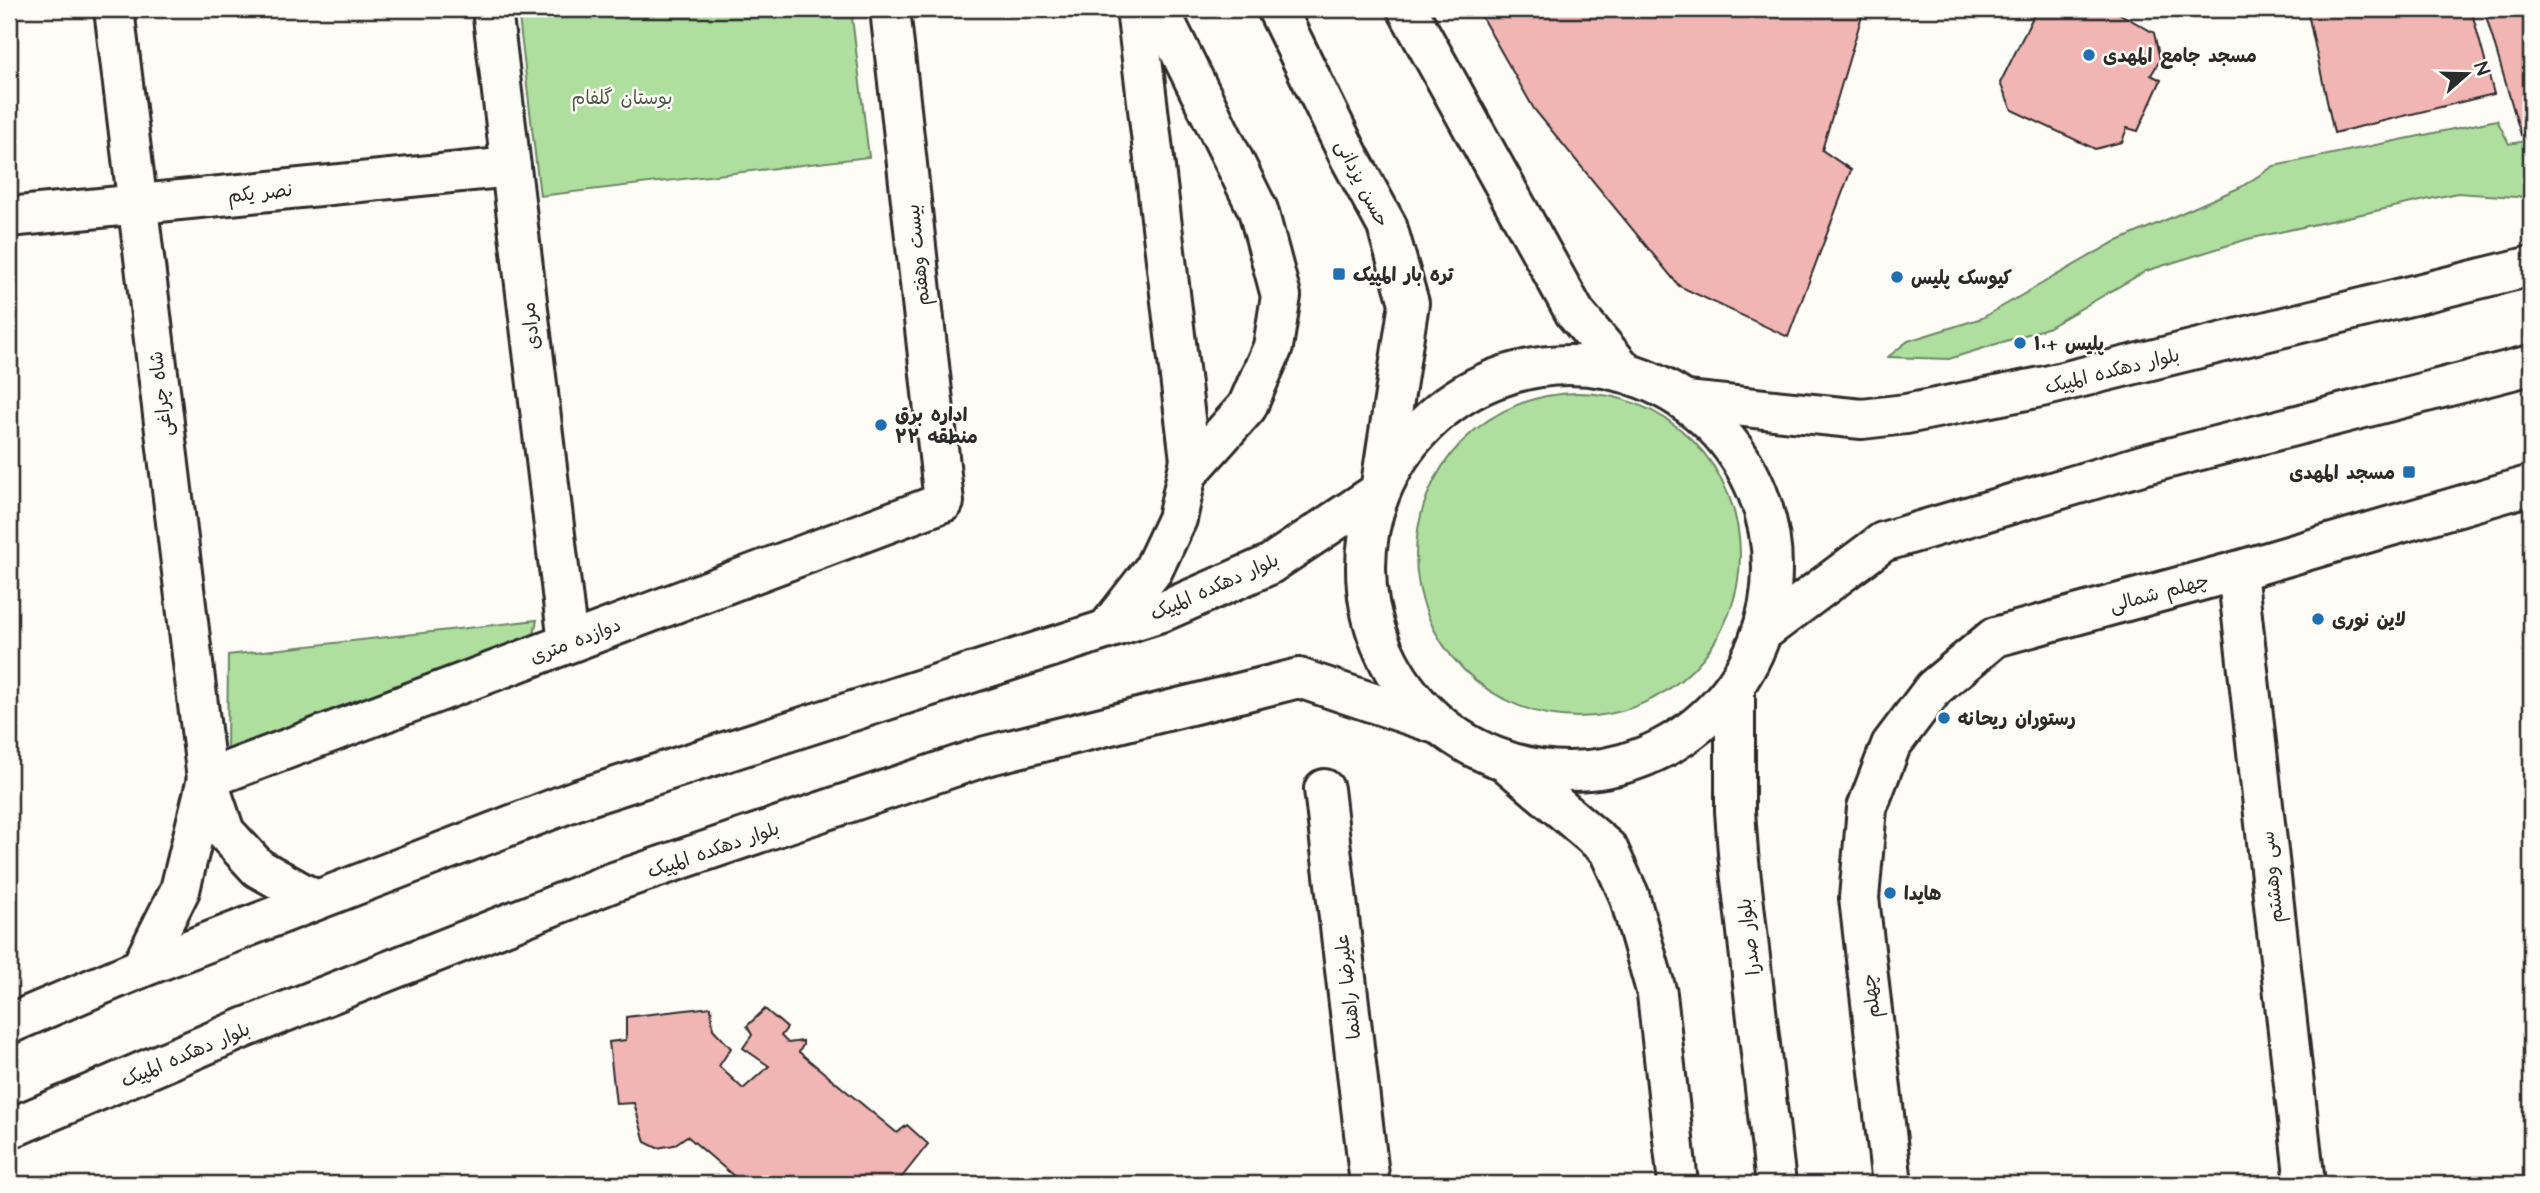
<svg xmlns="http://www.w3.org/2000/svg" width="2540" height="1193" viewBox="0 0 2540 1193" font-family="'Architects Daughter','Playpen Sans Arabic',sans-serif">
<rect width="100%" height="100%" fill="#fdfcf7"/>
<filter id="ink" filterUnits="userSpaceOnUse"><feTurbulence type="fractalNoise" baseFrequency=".0143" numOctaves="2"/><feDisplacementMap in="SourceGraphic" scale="14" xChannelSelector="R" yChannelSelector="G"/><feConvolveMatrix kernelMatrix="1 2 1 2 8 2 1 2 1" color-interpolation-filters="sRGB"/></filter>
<g filter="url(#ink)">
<g fill="#afdf9f" stroke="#6d8565" stroke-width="2">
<polygon points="518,9 851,9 869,157 540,196"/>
<polygon points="2497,120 2509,144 2531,140 2531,198 2457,193 2248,239 2146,271 2047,328 1949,359 1888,357 1908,341 1982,318 2111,244 2241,187 2274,166"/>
<circle cx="1578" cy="555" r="162"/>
<polygon points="537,620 532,643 227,754 228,655"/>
</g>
<g fill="#f1b5b3" stroke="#2b2b2b" stroke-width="2">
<polygon points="1477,9 1864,9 1822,150 1851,170 1788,337 1679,286 1534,109"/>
<polygon points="2037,9 2113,9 2113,10 2154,33 2160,60 2151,75 2161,80 2138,131 2127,128 2122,142 2095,149 2012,110 2000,83"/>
<polygon points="2307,9 2471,9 2494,94 2334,133"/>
<polygon points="2484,9 2531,9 2531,133 2521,135"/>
<polygon points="711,1007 713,1029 731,1048 719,1066 743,1089 769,1066 743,1048 752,1035 747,1026 765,1009 787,1028 781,1036 788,1043 803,1041 803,1045 799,1052 897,1133 907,1125 928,1144 898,1182 899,1184 743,1184 687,1136 674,1145 657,1148 645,1142 634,1103 616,1104 609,1042 626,1040 626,1017"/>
</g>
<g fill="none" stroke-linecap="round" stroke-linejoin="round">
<g stroke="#2b2b2b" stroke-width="44">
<g id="minor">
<polyline points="114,9 207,779 944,502 890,9"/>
<polyline points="492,9 568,643"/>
<polyline points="1159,9 1258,210 1281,296 1273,347 1247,407 1187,474"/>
<polyline points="9,217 511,167"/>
<polyline points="2237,571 2305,1184"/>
<polyline points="1107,629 1153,570 1177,519 1190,460 1136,9"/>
<polyline points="1735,688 1735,811 1738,853 1776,1184"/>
<polyline points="1507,763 1608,849 1629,895 1657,994 1678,1184"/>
<polyline points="1324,789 1370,1184"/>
<polyline points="141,968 180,890 207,779 225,832 258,868 315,900"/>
<polyline points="1892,1184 1859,898 1867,808 1891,745 1934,688 1995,637 2237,571 2531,485"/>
</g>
</g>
<g stroke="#2b2b2b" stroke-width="44">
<g id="major">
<polyline points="1407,9 1575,313 1625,372"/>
<circle cx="1569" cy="568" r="203"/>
<polyline points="1686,401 1862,419 1906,414 2046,386 2531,266"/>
<polyline points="1764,631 1883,542 2142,465 2531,365"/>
<polyline points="9,1024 141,968 579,799 1164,611 1269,565 1380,491 1409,303 1387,226 1350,158 1277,9"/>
<polyline points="9,1129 244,1028 611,883 986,756 1299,678 1439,725"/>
</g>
</g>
<use href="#minor" stroke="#fdfcf7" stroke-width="38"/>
<use href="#major" stroke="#fdfcf7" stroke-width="38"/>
</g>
</g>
<g fill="#1f6fb2" stroke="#fdfcf7" stroke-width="2.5">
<circle cx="2089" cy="55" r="7"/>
<rect x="1332" y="267" width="14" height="14" rx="3.5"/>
<circle cx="1897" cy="277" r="7"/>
<circle cx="2020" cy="343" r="7"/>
<circle cx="881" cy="425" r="7"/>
<rect x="2402" y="465" width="14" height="14" rx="3.5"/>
<circle cx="2318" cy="619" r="7"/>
<circle cx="1944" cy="718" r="7"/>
<circle cx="1890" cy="893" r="7"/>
</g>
<g text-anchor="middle" stroke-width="5" stroke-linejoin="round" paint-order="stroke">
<g font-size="19" font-weight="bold" fill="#2b2b2b" stroke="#fdfcf7" text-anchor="start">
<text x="2103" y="62">مسجد جامع المهدی</text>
<text x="1353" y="281">تره بار المپیک</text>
<text x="1911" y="284">کیوسک پلیس</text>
<text x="2034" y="350">پلیس +۱۰</text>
<text x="895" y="421">اداره برق<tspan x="895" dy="22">منطقه ۲۲</tspan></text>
<text x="2395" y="479" text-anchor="end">مسجد المهدی</text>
<text x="2332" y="626">لاین نوری</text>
<text x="1958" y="725">رستوران ریحانه</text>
<text x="1904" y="900">هایدا</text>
</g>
<g font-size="19" fill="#4c5848" stroke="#fdfcf7">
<text x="622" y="104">بوستان گلفام</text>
</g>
<g font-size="19" fill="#2b2b2b" stroke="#fdfcf7">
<text transform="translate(1363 183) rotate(63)" y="7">حسن یزدانی</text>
<text transform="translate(260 192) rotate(-6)" y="7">نصر یکم</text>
<text transform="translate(917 255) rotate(-96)" y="7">بیست وهفتم</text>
<text transform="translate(530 326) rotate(-97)" y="7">مرادی</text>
<text transform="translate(2112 370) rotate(-14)" y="7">بلوار دهکده المپیک</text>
<text transform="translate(160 394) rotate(-97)" y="7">شاه چراغی</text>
<text transform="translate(1214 586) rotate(-24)" y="7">بلوار دهکده المپیک</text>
<text transform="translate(2159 592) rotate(-15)" y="7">چهلم شمالی</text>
<text transform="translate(575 640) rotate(-21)" y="7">دوازده متری</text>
<text transform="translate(713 849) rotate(-19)" y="7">بلوار دهکده المپیک</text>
<text transform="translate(2271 877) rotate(-96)" y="7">سی وهشتم</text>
<text transform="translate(1748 937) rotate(-97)" y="7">بلوار صدرا</text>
<text transform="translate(1347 987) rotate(-97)" y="7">علیرضا راهنما</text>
<text transform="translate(1870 996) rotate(-97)" y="7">چهلم</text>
<text transform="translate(185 1054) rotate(-23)" y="7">بلوار دهکده المپیک</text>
</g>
</g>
<rect width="2540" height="1193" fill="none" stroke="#fdfcf7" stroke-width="35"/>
<rect x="18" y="18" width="2505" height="1158" fill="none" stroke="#2b2b2b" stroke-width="2.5" filter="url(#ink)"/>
<g transform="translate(2467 74) rotate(70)" stroke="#fdfcf7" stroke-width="5" paint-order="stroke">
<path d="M0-5L12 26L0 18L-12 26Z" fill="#2b2b2b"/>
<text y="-10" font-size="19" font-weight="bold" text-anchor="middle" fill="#2b2b2b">N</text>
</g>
</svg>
